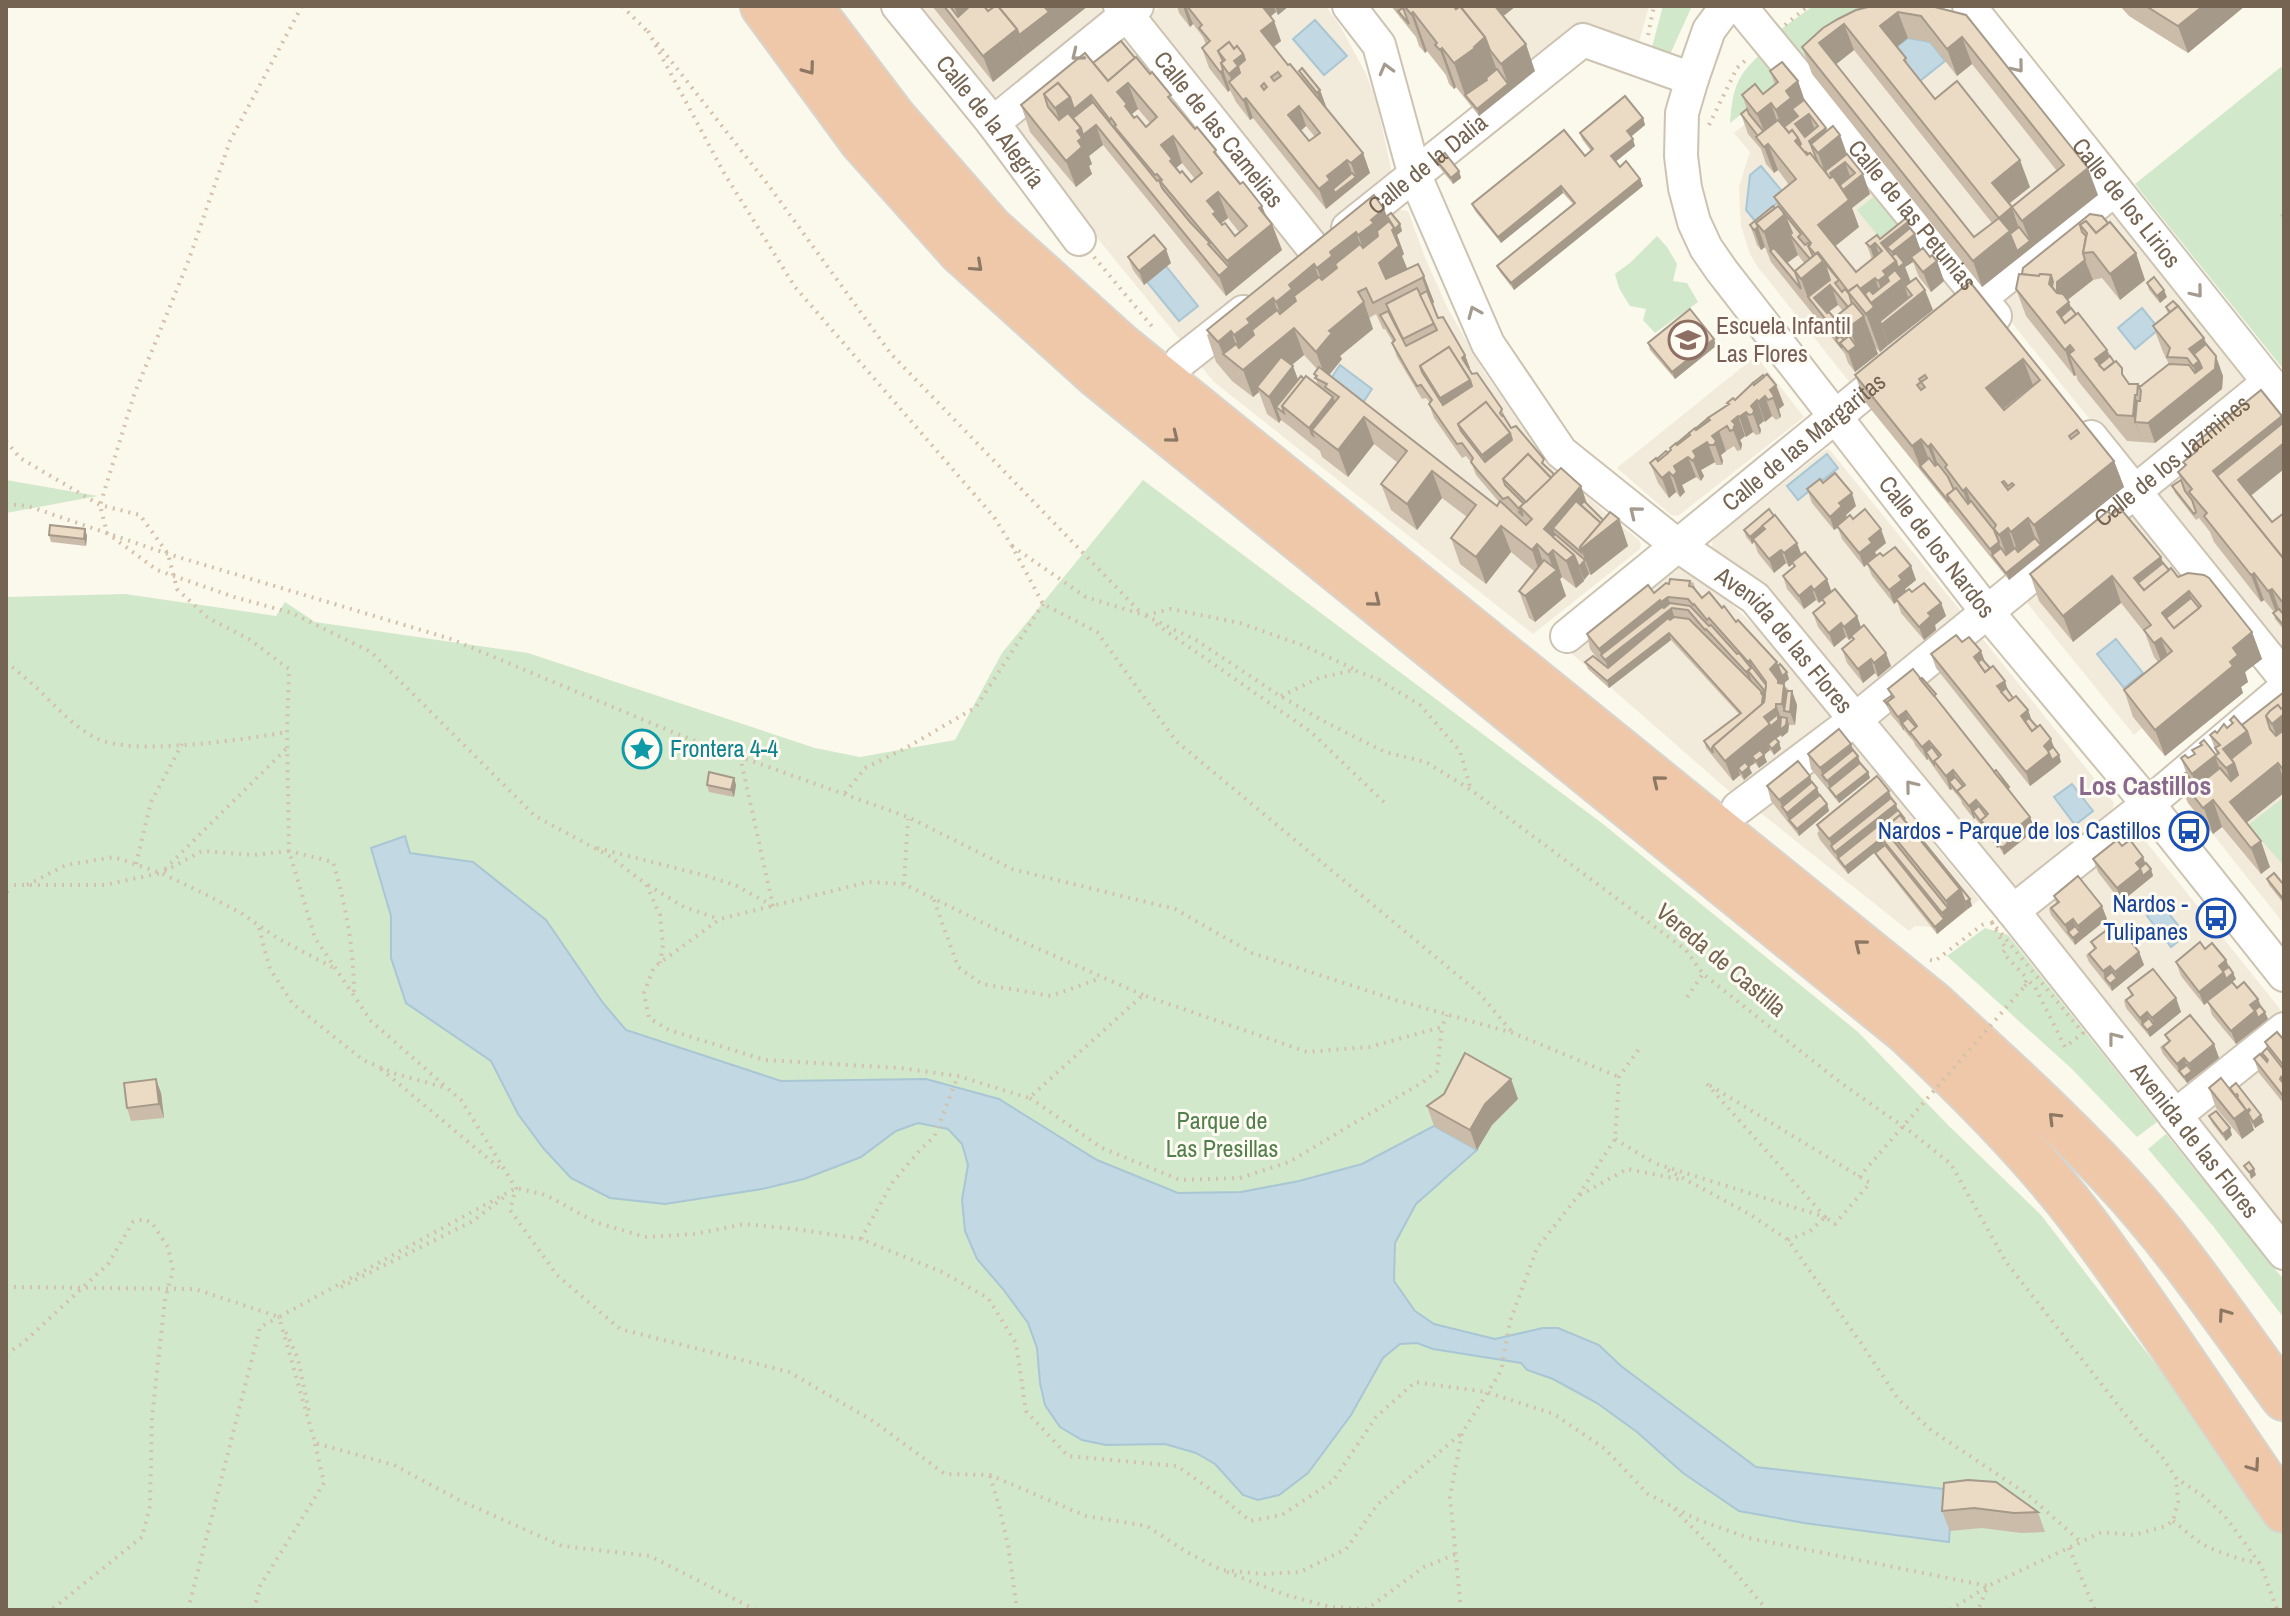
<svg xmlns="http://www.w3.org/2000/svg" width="2290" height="1616" viewBox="0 0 2290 1616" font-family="'Archivo Narrow',sans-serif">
<rect width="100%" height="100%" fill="#fbf8ec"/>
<g fill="#f2ebdb">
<polygon points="910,6 1108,6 1109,7 993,99"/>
<polygon points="1161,6 1326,6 1340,26 1365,72 1376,100 1392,173 1319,242 1146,18"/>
<polygon points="1391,6 1649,6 1637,49 1585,32 1479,116"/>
<polygon points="1128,32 1307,250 1187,348 1014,136 1013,127"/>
<polygon points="1948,33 2098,195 1982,287 1820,66 1848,45"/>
<polygon points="1798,82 1970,297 1855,389 1757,266 1750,254 1741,226 1739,187 1750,152 1734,133"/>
<polygon points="2107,206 2252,386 2137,478 1992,298"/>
<polygon points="1388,208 1408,211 1426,260 1447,307 1484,372 1519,421 1573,482 1603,511 1639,540 1641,544 1640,549 1533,634 1214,382 1197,361"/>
<polygon points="1756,356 1804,417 1678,516 1671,515 1617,468"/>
<polygon points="2284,426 2284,666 2145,491"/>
<polygon points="1829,449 1964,615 1858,699 1790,616 1714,551 1712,546 1713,539 1825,450"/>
<polygon points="2134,500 2262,659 2243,674 2248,682 2240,688 2243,693 2165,756 2142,728 2134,735 2019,593"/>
<polygon points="1675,568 1686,569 1728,601 1757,628 1784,657 1834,719 1737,798 1570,652"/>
<polygon points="1974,628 2114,803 2112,811 2018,885 2014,886 2007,884 1870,711"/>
<polygon points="2284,714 2284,924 2182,795"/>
<polygon points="1843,732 1878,775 1826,817 1831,821 1882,780 1979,900 1937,934 1931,927 1915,926 1909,931 1752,806"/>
<polygon points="2138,832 2284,1014 2181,1102 2033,917"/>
<polygon points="2284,1040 2284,1230 2192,1115"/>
</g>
<g fill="#d2e8cb">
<polygon points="1663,6 1692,6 1667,61 1651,51"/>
<polygon points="1813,6 1939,6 1951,23 1840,35 1800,63 1777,32"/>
<path d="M1766,49L1789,78L1730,123C1733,85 1737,75 1766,49Z"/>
<polygon points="2281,67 2284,69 2284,370 2135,184"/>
<polygon points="1883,189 1923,239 1897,259 1857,210"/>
<polygon points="1657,236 1667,247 1677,264 1673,281 1687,283 1698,302 1655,333 1643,320 1646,309 1630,306 1619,288 1615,274 1630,263"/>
<polygon points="6,480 98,496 6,513"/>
<polygon points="1143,480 1603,824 1858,1032 1950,1127 2041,1215 2247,1483 2284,1535 2284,1610 6,1610 6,597 125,594 276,616 285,602 315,622 528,653 815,748 860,757 955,740 1002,653"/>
<polygon points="2284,797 2284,866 2248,825"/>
<polygon points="1985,928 2008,935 2157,1122 2137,1137 2072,1069 1947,956"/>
<polygon points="2166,1134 2284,1280 2284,1318 2213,1226 2148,1149"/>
</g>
<g fill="#c2d8e3" stroke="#a9c6d4" stroke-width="2">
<polygon points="1315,20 1347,56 1324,75 1293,39"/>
<polygon points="1908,38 1930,42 1945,61 1916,84 1890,52"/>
<polygon points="1761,166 1786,196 1755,221 1746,210 1750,175"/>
<polygon points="1166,266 1198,306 1179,321 1147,282"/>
<polygon points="2142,308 2159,329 2135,349 2118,328"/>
<polygon points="1340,365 1372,389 1362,404 1330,380"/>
<polygon points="1827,454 1838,468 1798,500 1787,486"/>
<polygon points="2116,639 2143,673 2124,688 2097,654"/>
<polygon points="2072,784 2093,811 2075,825 2054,797"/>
<polygon points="405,836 410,853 473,862 546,920 603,1003 626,1030 781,1081 926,1079 999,1099 1097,1160 1178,1193 1241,1192 1299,1181 1362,1164 1434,1126 1477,1150 1416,1204 1395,1243 1394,1281 1415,1311 1434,1324 1495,1339 1543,1328 1558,1328 1599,1345 1621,1366 1756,1467 1952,1490 1949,1542 1804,1523 1739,1511 1683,1473 1637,1432 1597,1403 1553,1379 1527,1370 1521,1363 1433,1349 1417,1343 1400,1344 1383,1358 1351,1415 1308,1473 1279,1495 1258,1500 1243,1495 1215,1464 1196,1453 1165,1444 1106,1445 1082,1440 1060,1427 1045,1405 1040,1383 1037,1348 1028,1323 1003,1289 977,1259 965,1231 962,1200 968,1165 962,1144 948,1129 918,1123 896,1131 861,1157 804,1179 762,1189 665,1204 610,1198 571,1178 544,1149 518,1114 491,1061 406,1003 391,958 391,916 371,848"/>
<polygon points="2161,904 2186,935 2171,947 2147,916"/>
</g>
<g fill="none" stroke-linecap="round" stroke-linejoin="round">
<g stroke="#cdc3b2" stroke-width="36">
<g id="minor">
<path id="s1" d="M898,6L993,123L1079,239"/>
<path id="s2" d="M1120,6L1317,253"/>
<path id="s3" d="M1349,6L1379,45L1415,176L1488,344L1561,452L1677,545L1755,598L2013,911L2284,1253"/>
<path id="s4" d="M1727,6L1709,30L1692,79L1682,113L1681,156L1685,188L1694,222L1706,248L1722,271L1984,608L2148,804L2284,975"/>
<path id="s5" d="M1969,6L2284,401"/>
<path id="s6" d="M1748,16L1995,316"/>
<polyline points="993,123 1137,6"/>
<path id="s7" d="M1348,228L1583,40L1692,79"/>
<polyline points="1966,310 2115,189"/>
<polyline points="1181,361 1243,312"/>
<polyline points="2091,437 2284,677"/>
<path id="s8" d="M1567,636L1896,367"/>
<path id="s9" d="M1738,808L1856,719L2269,382"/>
<polyline points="2013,911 2148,804 2284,689"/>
<polyline points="2175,1116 2284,1029"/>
</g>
</g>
<g stroke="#d8d4ce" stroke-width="48">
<g id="highway">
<path d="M763,6L862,141L961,252L1096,374L1906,1031C1970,1091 2032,1153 2085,1223C2155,1316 2217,1414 2284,1510"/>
<path d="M809,6L893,117L990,228L1122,347L1933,1004C1994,1060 2056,1116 2113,1177C2177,1245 2228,1323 2284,1398"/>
</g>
</g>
<g stroke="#d3c1a9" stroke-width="4" stroke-dasharray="2 6" stroke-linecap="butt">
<polyline points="302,6 230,141 188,262 134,395 100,505 107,533 157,570 234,597 292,613 371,652 535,816 609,856 646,884 660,915 663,945 660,963"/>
<polyline points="622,6 649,33"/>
<polyline points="1785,25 1808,6"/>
<polyline points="648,31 724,173 795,287 994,517 1012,546 1043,604 1097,632 1176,741 1479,993 1512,1032"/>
<polyline points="1648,35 1654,6"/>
<polyline points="657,43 769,186 891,354 1142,614"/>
<polyline points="1709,125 1737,68 1749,57"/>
<polyline points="2282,214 2284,218"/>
<polyline points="1094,257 1155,330"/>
<path d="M6,441L20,458L100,505L140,515L168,554L177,589L208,618L249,639L289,669L287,732L289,851L333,862C346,906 354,949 354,995"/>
<polyline points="6,504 28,506 168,554 451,639 682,736 908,817 1012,869 1175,909 1252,953 1396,1000 1513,1033 1619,1077"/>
<polyline points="1012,546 1086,597 1144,615 1196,640 1280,696 1327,723 1385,752 1426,762 1471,790 1686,950 1703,974 1841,1083 1911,1132 1951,1164 2006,1262 2142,1436 2160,1454 2176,1478 2203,1496 2224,1515 2261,1565 2277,1610"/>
<polyline points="1146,615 1171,609 1240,623 1302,645 1354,669"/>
<polyline points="1156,624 1311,732 1387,805"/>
<path d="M6,662C17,671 28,680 39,690C57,708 73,726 96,738C130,757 247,739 287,732"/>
<polyline points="1281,696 1319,678 1354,670 1379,680 1420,705 1460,751 1470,787"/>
<polyline points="740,756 773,906"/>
<polyline points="845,793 865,768 906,748 976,707 1043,604"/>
<polyline points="597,848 703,875 735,885 773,906"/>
<polyline points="136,864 151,802 182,744"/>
<polyline points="165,869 287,748"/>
<polyline points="904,884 908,819"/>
<polyline points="6,885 104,885 161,873 202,851 254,855 289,851 315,938 371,1021 461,1100 516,1188 510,1210 557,1275 620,1329 789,1372 873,1421 945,1474 990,1475 1086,1516 1147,1526 1185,1551 1221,1570 1264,1574 1300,1572 1346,1549 1378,1504 1462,1433"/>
<polyline points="27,885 66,865 114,857 161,873 205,894 241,913 277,938 334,968"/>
<polyline points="648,885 684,907 719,919"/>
<polyline points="934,900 958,967 982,984 1051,996 1101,978"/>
<polyline points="6,901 8,885"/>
<polygon points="1991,921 2083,1033 2065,1047 2035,987 2029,981 2024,987 2027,978 2003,953 2006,949"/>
<polyline points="259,928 270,969 293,1004 363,1060 396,1074 447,1088"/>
<polyline points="1930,960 1935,961 1982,925 1989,922"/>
<polyline points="1143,995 1014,938 904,884 868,882 720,919 654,967 644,993 649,1018 669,1030 765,1060 900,1068 958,1076 1029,1098 1143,995 1307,1052 1369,1047 1442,1027 1447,1015"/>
<polyline points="1687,997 1703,974"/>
<polyline points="381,1069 503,1171"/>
<polyline points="1030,1098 1102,1148 1180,1180 1240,1178 1289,1162 1423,1082 1437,1071 1442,1027"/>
<polyline points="1615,1139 1656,1164"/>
<polyline points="1657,1164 1825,1217 1706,1083 1870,1183 1835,1224 1825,1217 1810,1231 1788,1240"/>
<polyline points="1668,1170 1751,1215 1788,1240 1861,1343 1898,1399 1931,1430 2027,1494 2081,1542"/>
<polyline points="1580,1195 1627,1169 1683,1180"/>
<polyline points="861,1239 892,1183 920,1150 934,1137 958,1076"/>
<polyline points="6,1287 195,1289 279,1317"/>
<polyline points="341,1287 473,1221 504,1197"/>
<polyline points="286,1332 298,1359 309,1412"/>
<polyline points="6,1354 23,1343 108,1264 133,1222 144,1219 152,1223 168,1247 173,1271 165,1299 152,1417 150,1506 142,1537 51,1610"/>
<polyline points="990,1476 999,1506 1008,1545 1017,1610"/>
<polyline points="1674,1509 1729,1565 1767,1610"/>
<path d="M2173,1521C2183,1528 2193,1539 2204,1545C2217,1552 2244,1561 2259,1563"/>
<polyline points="2069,1548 2095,1610"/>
<polyline points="1227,1572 1283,1594 1330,1607 1367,1609 1424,1567 1456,1554"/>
<polyline points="188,1610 260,1327 279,1317"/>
<polyline points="254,1610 260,1586 324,1483 315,1444"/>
<polyline points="756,1610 650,1556 562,1546 461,1501 394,1465 315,1443 279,1317 516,1188 546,1195 595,1222 645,1237 695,1234 744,1224 795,1229 861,1239 942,1272 988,1298 1016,1343 1026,1411 1068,1456 1177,1466 1220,1496 1250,1521 1282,1515 1333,1481 1376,1417 1415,1382 1486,1392 1554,1414 1605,1449 1648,1494 1696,1519 1749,1538 1988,1586 1978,1610"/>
<polyline points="1461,1610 1450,1497 1462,1433 1501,1371 1510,1321 1537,1248 1578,1196 1615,1139 1619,1077 1639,1049"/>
<polyline points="1950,1610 1988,1586 2102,1532 2134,1535 2166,1526 2173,1521 2178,1502 2176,1478"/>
</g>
<use href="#minor" stroke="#fff" stroke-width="32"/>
<use href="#highway" stroke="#efc8aa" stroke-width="44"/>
<polyline stroke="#d3c1a9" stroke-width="4" stroke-dasharray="2 6" stroke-linecap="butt" points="1859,1177 2024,987"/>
</g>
<g fill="#cbbca9" fill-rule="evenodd">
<polygon points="932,6 1088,6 993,82"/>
<path d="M1177,6H1289L1278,15L1276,12L1270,16L1274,21L1281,41L1274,47L1288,65L1302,78L1299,71L1320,90L1326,108L1363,153L1370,173L1326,209L1253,118L1250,120L1236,102L1230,90L1228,92L1209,68L1202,48L1206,45L1203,37L1193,24L1190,27L1179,13ZM1306,126L1315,137L1309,141L1301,131Z"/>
<polygon points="1391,6 1516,6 1503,16 1535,71 1479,116 1456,87 1454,89 1449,84 1446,75 1427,51 1425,53 1419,46 1416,37"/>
<polygon points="2120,6 2245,6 2188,53 2129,16"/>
<path d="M1856,10L1966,15L2098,195L1982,287L1812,74L1802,47ZM1908,38L1930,42L1957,76L1972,64L2057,171L2012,207L2019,227L2009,204L2030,187L1935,99L1909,67L1906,58L1897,47ZM1854,50L1992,223L1974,237L1836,64Z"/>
<path d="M1093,63L1174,104L1195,129L1216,150L1219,159L1240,184L1262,206L1282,250L1226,296L1103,145L1089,156L1092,164L1089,166L1092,174L1076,187L1030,132L1021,105ZM1138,109L1150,123L1146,127L1132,114ZM1182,163L1195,179L1191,182L1176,168ZM1228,218L1239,232L1235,236L1221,224Z"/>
<path d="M1770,71L1798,81L1805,102L1827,131L1840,135L1847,154L1870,194L1852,208L1859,227L1835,246L1856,272L1872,259L1866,243L1910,228L1921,250L1937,261L1944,281L1931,292L1919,277L1913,262L1905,267L1911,282L1933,310L1880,352L1875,347L1878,354L1855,372L1848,363L1845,354L1771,262L1765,247L1761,250L1757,245L1750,225L1778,206L1774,197L1789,185L1778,170L1774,173L1766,164L1761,149L1748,134L1741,114L1747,109L1742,95L1763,94L1775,85ZM1798,255L1804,263L1795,272L1787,263ZM1838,305L1843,311L1839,314L1844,327L1841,330L1844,340L1837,321L1827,313Z"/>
<polygon points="1643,118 1645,125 1631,137 1635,146 1616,161 1620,167 1640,179 1643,186 1514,290 1500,272 1497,266 1573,204 1563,193 1501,243 1475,211 1472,204 1585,156 1591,151 1582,139 1580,133"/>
<polygon points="1436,160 1459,171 1461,178 1453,184 1439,167"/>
<path d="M1384,209L1387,216L1400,224L1402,231L1397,235L1404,254L1402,256L1407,269L1424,276L1434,302L1433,304L1438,318L1465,355L1469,369L1502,409L1505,418L1511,428L1554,474L1581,486L1587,505L1603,520L1619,519L1628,546L1591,575L1589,574L1584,580L1583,579L1584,581L1576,588L1562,577L1560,579L1566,596L1535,622L1529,618L1519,591L1535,572L1511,552L1486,584L1460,564L1451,538L1467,517L1442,498L1417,530L1391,510L1381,484L1398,463L1374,444L1348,477L1322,457L1320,451L1289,426L1281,420L1279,423L1267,414L1259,392L1253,397L1232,381L1216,362L1207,335L1209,333L1207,330ZM1376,314L1383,329H1385L1393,342L1392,343L1397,357L1422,399L1426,398L1430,403L1429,404L1434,418L1462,458L1466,456L1471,462L1476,475L1499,502L1497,506L1329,375L1342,359L1340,356L1373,329L1369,318ZM1304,355L1317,369L1314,374L1318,385L1304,379L1298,380L1292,365ZM1511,511H1513L1523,523Z"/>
<polygon points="2090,214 2136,253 2145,280 2120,300 2102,278 2093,280 2067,300 2071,308 2107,350 2129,384 2141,386 2169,364 2163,352 2153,326 2168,314 2166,307 2204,338 2223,376 2222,389 2155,443 2127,441 2078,381 2076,375 2074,376 2026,316 2016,289 2022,274"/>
<polygon points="1128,257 1171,263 1144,285 1133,270"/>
<path d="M1970,282L2114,461L2124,487L2009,580L1865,402L1855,375ZM2033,385V386L2004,410L2003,409Z"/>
<polygon points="2147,283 2167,297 2160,303 2149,290"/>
<polygon points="1714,339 1716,346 1675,379 1650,350 1648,343"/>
<polygon points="1776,385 1784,405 1779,409 1781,416 1780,418 1776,420 1772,416 1765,422 1764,421 1759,425 1761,430 1760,434 1756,435 1753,432 1746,437 1745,436 1740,440 1742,444 1741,450 1737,451 1734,446 1726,451 1721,455 1723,461 1722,465 1716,465 1715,462 1701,470 1704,476 1701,481 1696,477 1682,485 1685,492 1680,497 1676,492 1669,498 1658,483 1650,463 1671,451 1670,448 1728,405 1727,403"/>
<polygon points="2282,416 2284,421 2284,469 2251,496 2272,522 2284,513 2284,630 2275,619 2274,612 2264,600 2261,602 2214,542 2210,532 2199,518 2196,520 2175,493 2172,486 2181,480 2178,472 2185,466 2183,462 2195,452 2193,445"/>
<polygon points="1823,483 1856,506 1846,515 1847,518 1853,519 1886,543 1875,552 1876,555 1883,556 1911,566 1916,580 1905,589 1906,591 1941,603 1946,616 1935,625 1936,630 1924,640 1901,613 1897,601 1894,604 1872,576 1867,564 1864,567 1842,539 1838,528 1834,530 1812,503 1807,489"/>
<polygon points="1769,509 1802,555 1827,579 1831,592 1857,616 1861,628 1891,666 1878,677 1875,673 1863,683 1847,663 1842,649 1853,640 1852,638 1849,640 1846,637 1834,647 1818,627 1813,613 1824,604 1822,600 1819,603 1816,600 1804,609 1787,589 1783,576 1794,567 1793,564 1789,567 1786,563 1774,573 1758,553 1754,542 1752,544 1746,537 1744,530"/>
<polygon points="2111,515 2161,557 2163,563 2178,577 2252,632 2262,659 2245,672 2248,682 2241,687 2243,693 2165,756 2133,717 2124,690 2158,662 2154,657 2145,633 2121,603 2073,642 2039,601 2030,574"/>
<polygon points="85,529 87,536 86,546 51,542 49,535"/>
<polygon points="1693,582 1696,590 1699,595 1722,608 1789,679 1783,684 1790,691 1792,691 1797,705 1795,725 1789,725 1788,732 1782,737 1781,735 1776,739 1781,749 1774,755 1770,750 1764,755 1767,762 1759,768 1755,763 1749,767 1752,773 1744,780 1740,775 1733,781 1706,748 1704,741 1739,714 1671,640 1609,688 1588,669 1585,662 1600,662 1590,649 1587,634 1669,584"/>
<polygon points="1960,640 1981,651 1985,662 2013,698 2028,710 2032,722 2059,755 2061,762 2030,786 1936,668 1931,654"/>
<polygon points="1888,689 1938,701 2030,817 2035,830 2004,855 1999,847 1997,848 1986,834 1984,829 1975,818 1974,819 1962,804 1961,800 1952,789 1950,790 1928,759 1927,760 1915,745 1914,742 1892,716 1884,701 1891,696"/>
<polygon points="2284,692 2284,793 2246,823 2270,867 2261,874 2222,827 2213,834 2188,803 2178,776 2187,775 2181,758 2188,758 2194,754 2192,750 2201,745 2200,743 2216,755 2217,755 2210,735 2227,728 2232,724 2230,720 2242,725"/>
<polygon points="1851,744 1860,763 1868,772 1870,778 1839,803 1811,769 1808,754"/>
<polygon points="734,778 736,785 734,797 709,792 707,785"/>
<polygon points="1812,782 1827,804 1829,811 1799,836 1771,801 1767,786"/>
<polygon points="1898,810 1972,906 1937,934 1878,859 1875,853 1884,845 1848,874 1820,840 1817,833 1819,832 1817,825"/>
<polygon points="2122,845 2146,863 2151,869 2153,876 2121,902 2098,872 2093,859"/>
<polygon points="2267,879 2284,885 2284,904 2269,885"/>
<polygon points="2054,896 2107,919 2075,945 2051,915 2049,909 2056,903"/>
<polygon points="2091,942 2139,952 2144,965 2112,991 2089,962 2086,955 2094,949"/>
<polygon points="2204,948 2226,960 2236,979 2232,982 2236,987 2258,999 2268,1019 2236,1044 2212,1015 2208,1002 2204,1005 2181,976 2176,962"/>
<polygon points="2128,988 2176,998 2181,1012 2150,1037 2126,1008 2124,1001 2131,995"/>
<polygon points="2165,1035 2214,1044 2219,1058 2187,1083 2163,1054 2160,1047 2168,1041"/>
<polygon points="2284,1038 2284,1104 2259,1073 2254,1059 2264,1058 2262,1053 2267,1048 2265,1042"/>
<polygon points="1511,1079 1518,1099 1492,1125 1477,1150 1434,1126 1427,1106"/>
<polygon points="2209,1088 2230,1088 2264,1122 2255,1128 2252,1124 2254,1130 2242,1139 2216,1108"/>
<polygon points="161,1093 164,1118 131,1121 127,1108"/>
<polygon points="2209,1116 2232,1135 2226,1141 2212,1123"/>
<polygon points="1944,1483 2038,1512 2045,1532 2021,1533 1982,1528 1950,1531 1942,1511"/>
</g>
<g fill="#a59989" fill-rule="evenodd">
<polygon points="954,6 981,6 963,29"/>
<polygon points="1046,6 1088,6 1026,55 1019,35 1049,12"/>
<polygon points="1183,6 1186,6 1193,24 1190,27"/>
<polygon points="1260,6 1274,6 1276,12 1270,17"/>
<polygon points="1275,6 1289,6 1278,15"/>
<polygon points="1490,6 1516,6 1496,22"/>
<polygon points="2203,6 2245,6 2188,53 2178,26"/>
<polygon points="1413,12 1427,51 1425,53 1411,14"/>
<polygon points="1898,12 1908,38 1890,52 1880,26"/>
<polygon points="1274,21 1281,41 1268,51 1261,31"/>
<polygon points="1844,24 1854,50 1829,70 1819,43"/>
<polygon points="1017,29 1026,55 993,82 983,56"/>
<polygon points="1485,37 1499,76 1465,95 1454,63"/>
<polygon points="1962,37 1972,64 1957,76 1947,49"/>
<polygon points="1526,44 1535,71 1479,116 1477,109 1508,84 1501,64"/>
<polygon points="1442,48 1456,87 1454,89 1440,50"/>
<polygon points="1243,54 1253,80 1235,90 1229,74 1225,68"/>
<polygon points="1223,70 1230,90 1228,92 1220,72"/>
<polygon points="1798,81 1816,134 1803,144 1814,172 1783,129 1775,109 1786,91"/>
<polygon points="1128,83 1138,109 1131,115 1113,94"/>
<polygon points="1320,90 1330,117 1326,119 1317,93"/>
<polygon points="1091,95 1101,122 1096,125 1103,145 1089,156 1092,164 1089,166 1092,174 1076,187 1066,161 1078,141 1077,131 1072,121 1069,147 1055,108 1070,97"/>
<polygon points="1246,98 1253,118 1250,120 1243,100"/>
<polygon points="1771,103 1779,127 1768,144 1778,170 1774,173 1764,147 1765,133 1757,114"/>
<polygon points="1299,106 1306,126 1295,135 1288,115"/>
<polygon points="1643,118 1645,125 1629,138 1627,131"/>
<polygon points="1826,128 1831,142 1840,135 1853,172 1845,162 1852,182 1841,190 1827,178 1818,153 1809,141"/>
<polygon points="1173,136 1182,163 1176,168 1182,186 1161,145"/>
<polygon points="1633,139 1635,146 1614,163 1611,156"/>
<polygon points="1363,153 1370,173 1326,209 1319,189 1327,176 1347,160 1354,178 1356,177 1351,163"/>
<polygon points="2020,160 2030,187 2002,209 1992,183"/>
<polygon points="2088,168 2098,195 1982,287 1973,261 1999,218 2012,207 2021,234 2030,241 2022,221"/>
<polygon points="1459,171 1461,178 1453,184 1451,178"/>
<polygon points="1863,174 1870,194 1852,208 1859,227 1828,252 1818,225 1842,191"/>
<polygon points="1640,179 1643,186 1514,290 1511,283"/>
<polygon points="1561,186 1563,193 1501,243 1498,237"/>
<polygon points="1218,192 1228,218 1216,227 1207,201"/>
<polygon points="1262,206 1269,226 1272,224 1282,250 1226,296 1219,276 1229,267 1227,261"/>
<path d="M1379,208L1380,212L1384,209L1392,230L1400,224L1402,231L1397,235L1404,254L1402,256L1409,273L1388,289L1381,268L1373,274L1358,235L1356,232L1370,270L1345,290L1347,295L1331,307L1317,268L1314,264L1328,303L1304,323L1306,328L1299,333L1294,328L1304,355L1261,390L1257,387L1259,392L1253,397L1243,370L1223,354L1218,342L1216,339ZM1273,298L1276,302L1288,334L1286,335ZM1231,331L1234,335L1246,368L1245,369Z"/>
<polygon points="1785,214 1795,240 1790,235 1798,255 1783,266 1770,251 1764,232"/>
<path d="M1908,222L1913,236L1915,234L1922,254L1911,257L1913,262L1905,267L1911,283L1905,288L1898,268L1909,299L1880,322L1888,345L1880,352L1866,314L1856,293L1875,278L1881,295L1883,294L1878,281L1883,271L1881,243ZM1887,247L1892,252L1895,262L1892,260Z"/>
<polygon points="1758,227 1765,247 1761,250 1754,230"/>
<polygon points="1875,243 1885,269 1880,274 1870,247"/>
<polygon points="1166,249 1171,263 1144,285 1139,271"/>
<polygon points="1818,252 1822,262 1823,261 1838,305 1823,316 1808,297 1815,317 1801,279 1815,254"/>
<polygon points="2136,253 2145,280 2120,300 2110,274"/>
<polygon points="2085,260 2093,280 2065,302 2069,302 2076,322 2059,318 2049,284 2051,275 2057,282"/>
<polygon points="1937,261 1944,281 1931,292 1923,272"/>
<polygon points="1424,276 1434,302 1432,305 1422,278"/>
<polygon points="1925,290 1933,310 1888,345 1881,325"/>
<polygon points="2164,290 2167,297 2160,303 2157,296"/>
<polygon points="1364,302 1373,329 1340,356 1342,359 1326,379 1316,352 1329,331"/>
<polygon points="1864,316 1878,354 1855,372 1848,352 1850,350 1845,334 1846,333 1852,349 1856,346 1849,327"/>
<polygon points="1837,321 1844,341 1836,340 1831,326"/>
<polygon points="2204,338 2213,364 2216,356 2223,376 2222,389 2155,443 2148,423 2199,382 2193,366 2189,349"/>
<polygon points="1714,339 1716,346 1675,379 1672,372"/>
<polygon points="2070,345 2078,366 2069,354 2076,375 2074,376 2065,350"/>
<polygon points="2107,350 2114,368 2097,366 2095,359"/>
<polygon points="1465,355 1470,368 1467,372 1462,358"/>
<polygon points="2023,359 2033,385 1996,415 1986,388"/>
<polygon points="1293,366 1302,390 1282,406 1285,415 1285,416 1284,413 1276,407 1281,420 1279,423 1269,397"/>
<polygon points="1470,380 1477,400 1448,418 1440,398"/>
<polygon points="1776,385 1784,405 1779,409 1781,416 1780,418 1772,396 1765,396 1772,416 1765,422 1758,402"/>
<polygon points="2135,395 2144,421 2135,422 2143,442 2133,416"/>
<polygon points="1333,397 1340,415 1312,430 1315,438 1311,435 1309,428"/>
<polygon points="1757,400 1764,421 1759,425 1761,430 1760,434 1753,414 1746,412 1753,432 1746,437 1736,407"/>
<polygon points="1738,416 1745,436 1740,440 1742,444 1741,450 1733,430 1727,426"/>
<polygon points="2282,416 2284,421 2284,469 2245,500 2228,493 2213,471"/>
<polygon points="1364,417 1374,444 1348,477 1338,450"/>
<polygon points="1712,428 1719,431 1726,451 1721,455 1723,461 1722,465 1714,442 1709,446 1715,462 1701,470 1704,476 1701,481 1693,461 1688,457 1696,477 1682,485 1685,492 1680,497 1673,476 1669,472 1676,492 1669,498 1662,478"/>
<polygon points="1510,433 1517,453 1490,475 1482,455"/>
<polygon points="1921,439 1931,465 1920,466 1922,472 1912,446"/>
<polygon points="1931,444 1940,471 1938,473 1928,447"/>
<polygon points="2114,461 2124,487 2009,580 2006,573 2041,545 2034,525"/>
<polygon points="1432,471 1442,498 1417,530 1407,504"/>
<polygon points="1581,486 1590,513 1553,528 1560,548 1550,541 1562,577 1560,579 1566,596 1535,622 1525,596 1554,571 1548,555 1544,529"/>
<polygon points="1966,488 1976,515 1973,517 1963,491"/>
<polygon points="1852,493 1856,506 1846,515 1847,520 1834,530 1830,517 1839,503"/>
<polygon points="2028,518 2038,545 2020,559 2011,532"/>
<polygon points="1619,519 1628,546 1591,575 1581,549"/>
<polygon points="1501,526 1511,552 1486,584 1476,557"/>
<polygon points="1763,527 1765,534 1753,539 1754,542 1752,544 1750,537"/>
<polygon points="2008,528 2017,555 2009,562 1999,535"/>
<polygon points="85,529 87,536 86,546 84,539"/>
<polygon points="1881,529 1886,543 1875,552 1877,556 1864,567 1859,553 1869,539"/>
<polygon points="1999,542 2003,555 1992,555 1995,562 1990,549"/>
<polygon points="1797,543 1802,556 1789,567 1784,553"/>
<polygon points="1537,544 1546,571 1541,577 1532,550"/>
<polygon points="1781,550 1786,563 1774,573 1769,559"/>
<polygon points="1574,555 1584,581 1576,588 1566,561"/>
<polygon points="2161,557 2169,578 2154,617 2134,578"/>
<polygon points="1584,560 1589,574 1584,580 1579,567"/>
<polygon points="1911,566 1916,580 1905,589 1907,593 1894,604 1889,590 1899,576"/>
<polygon points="2254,573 2264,600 2261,602 2251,575"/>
<polygon points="2112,576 2121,603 2073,642 2063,616"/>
<polygon points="1827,579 1832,593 1819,603 1814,590"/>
<polygon points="1811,586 1816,600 1804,609 1799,596"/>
<polygon points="2272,589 2281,615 2278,618 2268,591"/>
<polygon points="1668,590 1671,597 1668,597 1676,622 1610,673 1605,660 1595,644 1599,641 1596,634 1612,622 1615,629 1630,616 1627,610 1643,597 1645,604 1653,598 1655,604 1657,602 1657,600"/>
<polygon points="2189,591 2198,617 2184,655 2162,613"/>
<polygon points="1941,603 1946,616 1935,625 1936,630 1924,640 1919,627 1928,613"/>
<polygon points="1857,616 1862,630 1849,640 1844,627"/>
<polygon points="1841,623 1846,637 1834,647 1829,633"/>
<polygon points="2252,632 2262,659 2245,672 2248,682 2241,687 2243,693 2165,756 2155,730 2230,662 2233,648"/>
<polygon points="1669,633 1671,640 1609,688 1607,681"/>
<polygon points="2161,638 2171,664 2164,669 2154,643"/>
<polygon points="1981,651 1986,665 1980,669 1974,657"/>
<polygon points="1886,653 1891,666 1878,677 1874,663"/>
<polygon points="1871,659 1875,673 1863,683 1858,669"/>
<polygon points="1750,660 1757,680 1756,682 1748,671 1753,684 1751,685 1746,672 1751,668 1748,662"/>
<polygon points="1777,662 1782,676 1787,672 1789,679 1781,686 1784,684 1789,697 1792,691 1797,705 1795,725 1790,712 1784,711 1770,669"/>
<polygon points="2005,681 2009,694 2004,699 1997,686"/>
<polygon points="1762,692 1767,705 1776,704 1783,724 1787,718 1789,725 1788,732 1782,737 1781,735 1775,739 1779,742 1781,749 1774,755 1772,749 1768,744 1770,750 1764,755 1767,762 1759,768 1756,761 1752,756 1755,763 1749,767 1752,773 1744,780 1742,773 1738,768 1740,775 1733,781 1725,761"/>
<polygon points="2028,710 2033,724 2027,728 2021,716"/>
<polygon points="1906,711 1911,725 1902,723 1904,730 1903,730 1898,717"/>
<polygon points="2284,714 2284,757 2272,724"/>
<polygon points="2247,731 2278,763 2284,780 2284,793 2240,828 2230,802 2236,796 2226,768 2223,749"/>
<polygon points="2051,739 2056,753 2051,757 2055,767 2030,786 2026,772 2044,746"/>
<polygon points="1929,741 1934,754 1926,752 1928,759 1927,760 1922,747"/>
<polygon points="1851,744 1856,758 1858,756 1863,770 1829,788 1832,794 1827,781 1822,775 1827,788 1820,768"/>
<polygon points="2059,755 2061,762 2055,767 2052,760"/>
<polygon points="2215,756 2229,794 2213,800 2222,827 2213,834 2192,774"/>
<polygon points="1953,770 1958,784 1949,782 1952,789 1950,790 1946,776"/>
<polygon points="1868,772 1870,778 1839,803 1836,797"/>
<polygon points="1810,776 1815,790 1817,788 1822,802 1789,820 1779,800"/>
<polygon points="734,778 736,785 734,797 731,790"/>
<polygon points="1889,791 1894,805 1896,804 1900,817 1838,858 1829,839"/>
<polygon points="1976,800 1981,813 1973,811 1975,818 1974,819 1969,806"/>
<polygon points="1827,804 1829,811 1799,836 1797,829"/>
<polygon points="2030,817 2035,830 2004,855 2002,848 2008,843 2006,837"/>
<polygon points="2000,829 2005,843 1996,841 1999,847 1997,848 1992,835"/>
<polygon points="1888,833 1882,839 1884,845 1848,874 1845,867"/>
<polygon points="2261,841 2270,867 2261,874 2251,848"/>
<polygon points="2143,857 2148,870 2151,869 2153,876 2121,902 2117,888 2136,863"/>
<polygon points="1960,889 1967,909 1937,934 1935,927 1944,919 1942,913 1948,908 1946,901"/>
<polygon points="1970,899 1972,906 1967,909 1965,902"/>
<polygon points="2102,906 2107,919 2082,939 2078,926"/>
<polygon points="2073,919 2078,933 2068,932 2065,925"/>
<polygon points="2080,932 2082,939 2075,945 2073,938"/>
<polygon points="2139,952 2144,965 2112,991 2110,984 2117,978 2115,972"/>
<polygon points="2226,960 2231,973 2233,973 2236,979 2204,1005 2199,992 2219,966"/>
<polygon points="2110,966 2115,979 2105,978 2103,971"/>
<polygon points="2176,998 2181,1012 2150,1037 2147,1030 2154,1025 2152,1018"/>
<polygon points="2258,999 2263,1012 2265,1012 2268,1019 2236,1044 2231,1031 2250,1005"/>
<polygon points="2147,1012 2152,1025 2142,1024 2140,1018"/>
<polygon points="2214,1044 2219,1058 2187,1083 2184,1077 2192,1071 2189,1064"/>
<polygon points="2184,1058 2189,1071 2179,1071 2177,1064"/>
<polygon points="156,1079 161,1093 164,1118 159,1104"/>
<polygon points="1511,1079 1518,1099 1492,1125 1477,1150 1470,1130 1485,1104"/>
<polygon points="2249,1109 2252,1116 2249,1117 2254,1130 2242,1139 2234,1119"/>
<polygon points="2261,1115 2264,1122 2255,1128 2253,1122"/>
<polygon points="2230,1128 2232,1135 2226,1141 2223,1134"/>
<polygon points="2254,1169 2256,1175 2251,1179 2249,1172"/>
</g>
<g fill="#ecdbc4" stroke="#a59989" stroke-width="2" fill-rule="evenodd">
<polygon points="944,6 950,6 958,17 970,6 984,6 988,11 995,6 998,6 1017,29 983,56"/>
<polygon points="984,6 995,6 988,11"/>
<polygon points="998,6 1044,6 1049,12 1019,35 1017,29"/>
<path d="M1187,6H1262L1274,21L1261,31L1288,65L1290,64L1363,153L1351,163L1347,160L1341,165L1327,176L1330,180L1319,189L1246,98L1243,100L1229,82L1240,73L1238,66L1245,60L1243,54L1237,46L1234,49L1229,42L1218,51L1223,61L1221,63L1223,70L1220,72L1202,48L1210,41L1199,28L1202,25ZM1278,72L1281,76L1274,81L1271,77ZM1264,83L1267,87L1264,90L1261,86ZM1299,106L1320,133L1309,141L1288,115Z"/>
<polygon points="1407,6 1454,6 1456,9 1460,6 1485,37 1474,47 1475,48 1454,63 1442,48 1440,50 1435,45 1437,43 1413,12 1411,14 1405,7"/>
<polygon points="1454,6 1495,6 1526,44 1501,64 1490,50 1485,37 1460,6 1456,9"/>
<polygon points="1872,6 1931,6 1966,15 2088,168 2022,221 2012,207 2064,165 1962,37 1947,49 1921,16 1898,12 1880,26 1906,58 1904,60 1935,99 1957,81 2020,160 1992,183 2012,207 1999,218 1844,24 1819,43 1974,237 1999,218 2010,231 1973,261 1802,47 1823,28 1838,19 1856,10"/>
<polygon points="2146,6 2203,6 2178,26"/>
<polygon points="1403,8 1409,24 1398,11"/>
<polygon points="1121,41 1135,58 1108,81 1093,63"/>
<polygon points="1229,42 1234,49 1237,46 1243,54 1234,61 1238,66 1229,74 1221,63 1225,60 1218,51"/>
<path d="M1085,53L1108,81L1136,57L1150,74L1152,72L1171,95L1168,97L1195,129L1197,127L1216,150L1214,152L1240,184L1243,182L1262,206L1259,208L1272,224L1227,261L1160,181L1162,180L1157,174L1155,175L1114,126L1116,125L1111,118L1110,120L1091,95L1074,109L1070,97L1058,83L1044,94L1048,107L1059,120L1068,113L1081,128L1077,131L1082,138L1078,141L1082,147L1066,161L1021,105ZM1128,83L1157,117L1146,127L1137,116L1134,118L1125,106L1127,104L1117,92ZM1173,136L1202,173L1191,182L1182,171L1180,173L1170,161L1172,159L1161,145ZM1218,192L1247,226L1235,236L1225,223L1222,225L1213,214L1216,212L1207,201Z"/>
<polygon points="1782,62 1798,81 1786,91 1791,98 1776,110 1771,103 1757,114 1742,95 1755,84 1763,94 1778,82 1770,71"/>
<polygon points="1302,68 1320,90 1317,93 1299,71"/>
<polygon points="1497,69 1508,84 1477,109 1465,95 1487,80 1486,78"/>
<polygon points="1058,83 1070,97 1055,108 1044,94"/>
<polygon points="1625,96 1643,118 1627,131 1633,139 1611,156 1620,167 1626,161 1640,179 1511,283 1497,266 1575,203 1561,186 1498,237 1472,204 1564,130 1585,156 1593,149 1580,133"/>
<path d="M1804,100L1826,128L1809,141L1811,145L1818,163L1810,153L1808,154L1806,152L1805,153L1799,146L1801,144L1798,138L1792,130L1789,133L1784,127L1798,116L1792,109ZM1809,114L1818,126L1805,137L1795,124Z"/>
<polygon points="1093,102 1157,181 1159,180 1162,188 1190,222 1210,243 1208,244 1229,267 1219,276 1096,125 1083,135 1081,128 1073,118"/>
<polygon points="1747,109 1749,114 1764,132 1758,136 1741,114"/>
<polygon points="1778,120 1789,133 1792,130 1798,138 1795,141 1807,155 1810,153 1830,178 1833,176 1849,200 1818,225 1856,272 1882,251 1875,243 1870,247 1866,243 1877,235 1880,239 1906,218 1908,222 1881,243 1896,261 1883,271 1886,275 1878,281 1875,278 1860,289 1857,285 1848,291 1818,252 1815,254 1808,246 1811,243 1774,197 1796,179 1768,144 1764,147 1756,137"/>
<polygon points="1833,126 1840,135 1818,153 1811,144"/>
<polygon points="1445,153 1459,171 1451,178 1436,160"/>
<polygon points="1847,154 1863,174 1843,190 1840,185 1855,173 1845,162 1830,173 1832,177 1830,178 1825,171"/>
<polygon points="1352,173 1356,177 1335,193 1333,189"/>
<polygon points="1374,195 1384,209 1371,220 1374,223 1358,235 1356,232 1330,252 1332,256 1317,268 1314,264 1289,285 1292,289 1276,302 1273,298 1247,319 1250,323 1234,335 1231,331 1218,342 1207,330"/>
<polygon points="1773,206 1775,208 1756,223 1758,227 1754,230 1750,225"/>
<polygon points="1778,206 1785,214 1764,232 1756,223"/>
<polygon points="1783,212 1801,234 1798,237 1805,245 1808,243 1810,245 1808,246 1813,256 1810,259 1790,235 1792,233"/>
<polygon points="1391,213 1400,224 1395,229 1387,216"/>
<polygon points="2090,214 2102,216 2108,223 2096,233 2086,221 2080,225 2082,232 2086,236 2083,253 2085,260 2057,282 2057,293 2052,287 2053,282 2051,275 2040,274 2039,276 2022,274 2023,268"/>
<polygon points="1389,221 1394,228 1392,230 1399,246 1379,263 1386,279 1418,264 1424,276 1422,278 1373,303 1366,288 1358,292 1364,302 1329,331 1332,333 1316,352 1294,328 1243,370 1223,354 1236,344 1239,348 1254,335 1252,330 1277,310 1280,314 1296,301 1294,296 1319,277 1322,280 1337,268 1335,264 1360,244 1363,248 1378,236 1377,231"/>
<polygon points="2086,221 2096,233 2110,222 2136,253 2110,274 2093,252 2083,253 2087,233 2080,225"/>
<polygon points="2019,227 2030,241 2017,251 2010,234"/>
<polygon points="1910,228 1915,234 1892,252 1887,247"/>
<polygon points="1154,235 1166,249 1139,271 1128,257"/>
<polygon points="1774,248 1795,272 1801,289 1770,251"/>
<polygon points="1923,248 1930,257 1932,255 1937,261 1923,272 1911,257"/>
<polygon points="1817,253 1823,261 1801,279 1795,271"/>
<polygon points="1896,253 1904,263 1898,268 1896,261 1892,256"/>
<polygon points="1824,262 1839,280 1835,283 1842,292 1845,289 1849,294 1852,304 1848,307 1830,285 1814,298 1827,313 1829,312 1837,321 1831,326 1808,297 1830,280"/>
<polygon points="1895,270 1902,279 1871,303 1865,294 1869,290 1873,294 1889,281 1887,277"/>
<polygon points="2019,274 2039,276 2040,274 2051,275 2049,284 2057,293 2063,294 2069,302 2057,312 2065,323 2078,313 2107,350 2095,359 2104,370 2116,361 2122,368 2122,374 2129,384 2138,384 2137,395 2135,395 2133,416 2117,415 2069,354 2074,350 2070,345 2065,350 2016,289"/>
<polygon points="2154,277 2164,290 2157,296 2147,283"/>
<polygon points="1916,278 1925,290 1881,325 1880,321 1912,295 1905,286"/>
<path d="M1970,282L2114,461L2034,525L2028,518L2011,532L2008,528L1999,535L1994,529L1996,525L1966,488L1963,491L1945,467L1947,465L1931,444L1928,447L1921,439L1912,446L1855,375ZM2023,359L2040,380L2004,410L1986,388ZM1925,375L1927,378L1921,382L1919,379ZM1921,382L1925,387L1921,390L1917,385ZM2077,430L2079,433L2071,439L2069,436ZM2004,481L2008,486L2012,483L2014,485L2008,490L2002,482Z"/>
<polygon points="1857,285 1874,307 1866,314 1848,292"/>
<polygon points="1417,288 1435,323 1403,339 1386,304"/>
<path d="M1427,291L1438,318L1443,317L1465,355L1462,358L1472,374L1477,373L1502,409L1500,413L1502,416L1503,415L1511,428L1516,426L1544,459L1542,463L1554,474L1551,478L1528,454L1503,479L1505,485L1524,504L1520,507L1523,516L1519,512L1521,511L1508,497L1503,499L1479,472L1471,462L1473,458L1462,443L1457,444L1429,404L1432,400L1421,385L1417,386L1408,371L1392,343L1395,340L1380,315L1388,311L1406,346L1437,330L1420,295ZM1449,347L1470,380L1472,386L1443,405L1422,372L1420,366ZM1486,402L1510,433L1512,440L1485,462L1461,431L1458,424Z"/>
<polygon points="2173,301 2178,306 2170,312 2166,307"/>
<polygon points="1853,303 1864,316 1849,327 1839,314"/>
<polygon points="2178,306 2204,338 2189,349 2199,361 2193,366 2187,358 2167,357 2170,348 2153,326"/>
<polygon points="2071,308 2076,314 2065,323 2061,317"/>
<polygon points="1690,309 1714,339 1672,372 1648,343"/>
<polygon points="1840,336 1844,340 1840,343 1842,348 1836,340"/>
<polygon points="1849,336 1856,346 1848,352 1840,343"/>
<polygon points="2206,344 2216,356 2215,369 2148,423 2135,422 2137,401 2140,401 2141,391 2139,386 2141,386 2169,364 2189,365 2195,373 2202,368 2199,361 2194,354"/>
<polygon points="1449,347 1470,380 1440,398 1420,366"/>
<polygon points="2110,356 2114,362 2104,370 2099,365"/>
<polygon points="1281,357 1293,366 1269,397 1257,387"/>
<polygon points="1319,367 1497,506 1500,501 1526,525 1532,519 1520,507 1561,468 1581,486 1544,529 1574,555 1566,561 1553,550 1548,555 1537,544 1532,550 1501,526 1476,557 1451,538 1476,505 1432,471 1407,504 1381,484 1407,451 1364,417 1338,450 1312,430 1339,397 1325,387 1327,384 1315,378 1317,376 1314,374"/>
<polygon points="1767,374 1776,385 1770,390 1774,396 1773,398 1768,400 1765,396 1758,402 1757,400 1751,406 1754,410 1753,414 1749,415 1746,412 1739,417 1738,416 1732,421 1735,424 1733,430 1730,431 1727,426 1719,431 1712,436 1716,441 1714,445 1709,445 1707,442 1693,451 1696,456 1693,461 1688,457 1674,466 1677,472 1673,476 1669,472 1662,478 1650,463 1656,458 1658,461 1671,450 1670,448 1676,443 1677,445 1690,435 1689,433 1695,428 1696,430 1710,420 1708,418 1729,404 1727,403 1733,398 1735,400 1753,383 1754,385"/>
<polygon points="1763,375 1764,377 1754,385 1753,383"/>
<polygon points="1301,376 1304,379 1282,406 1284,413 1276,407"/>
<polygon points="1306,376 1333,397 1309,428 1282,406"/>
<polygon points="2261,390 2282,416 2213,471 2284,559 2284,604 2272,589 2268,591 2254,573 2251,575 2204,516 2207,513 2189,492 2192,489 2178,472 2186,465 2183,462 2197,451 2193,445"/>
<polygon points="1486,402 1510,433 1482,455 1458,424"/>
<polygon points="1708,418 1709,420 1696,430 1695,429"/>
<polygon points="2284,422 2284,443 2238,480 2272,522 2284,513 2284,559 2217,476"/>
<polygon points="1689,433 1690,435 1677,445 1676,444"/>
<polygon points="1666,451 1668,453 1658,461 1657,459"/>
<polygon points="1528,454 1551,478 1526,502 1503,479"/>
<polygon points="1929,458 1935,466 1938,464 1948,477 1954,490 1947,495 1949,502 1920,466"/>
<polygon points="1835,473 1852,493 1839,503 1842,506 1830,517 1807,489 1820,479 1823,483"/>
<polygon points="2181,480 2185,491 2192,500 2196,512 2194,514 2172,486"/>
<polygon points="1956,488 1968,504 1971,501 1994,530 1999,542 1990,549 1947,495"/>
<polygon points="1576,501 1601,523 1580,547 1581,552 1553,528"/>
<polygon points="1584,501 1603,520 1601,523 1581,505"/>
<path d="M2120,508L2161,557L2134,578L2144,590L2171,568L2178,577L2188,573L2204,575L2209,578L2252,632L2233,648L2238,655L2230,662L2233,666L2155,730L2124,690L2172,651L2161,638L2154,643L2144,630L2151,625L2112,576L2063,616L2030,574L2108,511L2111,515ZM2189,591L2201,606L2174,628L2162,613Z"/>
<polygon points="1769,509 1774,516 1750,537 1744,530"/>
<polygon points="1865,509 1881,529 1869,539 1872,543 1859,553 1837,526 1850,515 1853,519"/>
<polygon points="1610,512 1619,519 1581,549 1580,547"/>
<polygon points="1775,515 1797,543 1784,553 1781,550 1769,559 1753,539 1765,529 1762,526"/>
<polygon points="50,525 85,529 84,539 49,535"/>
<polygon points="1555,534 1585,560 1579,567 1574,555 1553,537"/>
<polygon points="2035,538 2041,545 2006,573 1992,555 2001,548 2006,555 2015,548 2018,552"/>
<polygon points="1895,547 1911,566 1899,576 1902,580 1889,590 1867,563 1880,553 1883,556"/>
<polygon points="1805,552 1827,579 1814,590 1811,586 1799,596 1783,576 1795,566 1792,562"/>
<polygon points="1544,560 1557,570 1525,596 1519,591"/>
<polygon points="2163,563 2169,570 2144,590 2138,583"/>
<polygon points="1670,579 1690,581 1689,586 1693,587 1702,598 1709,592 1722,608 1724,606 1736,622 1738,620 1777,662 1770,669 1778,680 1778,683 1784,684 1782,704 1776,704 1776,708 1764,717 1770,724 1725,761 1713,746 1764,702 1766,682 1750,660 1748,662 1709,618 1707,620 1694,604 1693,605 1688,599 1668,597 1661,602 1660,600 1599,649 1587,634 1648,585 1654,593 1666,583 1669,584"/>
<polygon points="1924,583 1941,603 1928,613 1931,616 1919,627 1896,599 1909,589 1912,592"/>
<polygon points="1835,589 1857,616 1844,627 1841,623 1829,633 1813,613 1825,603 1822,599"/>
<polygon points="2191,598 2199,608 2174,628 2166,618"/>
<polygon points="1670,603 1690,606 1709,626 1711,625 1737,654 1739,653 1751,668 1746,672 1706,629 1705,630 1688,610 1672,608 1605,660 1601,655 1662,607 1664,608"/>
<polygon points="2279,609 2284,615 2284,626 2273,613"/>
<polygon points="1674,617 1689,619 1762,692 1761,693 1763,696 1762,704 1713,746 1712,748 1713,753 1704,741 1741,713 1669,633 1607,681 1585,662 1593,656 1608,668 1668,618 1670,620"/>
<polygon points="1864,625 1886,653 1874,663 1871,659 1858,669 1842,649 1854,639 1851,636"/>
<polygon points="1956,635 1962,642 1969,637 1981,651 1974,657 1985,672 1993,666 2005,681 1997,686 2009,701 2016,696 2028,710 2021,716 2032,731 2040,725 2051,739 2044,746 2050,753 2026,772 1931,654"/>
<polygon points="1982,659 1990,668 1985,672 1978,662"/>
<polygon points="1780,664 1787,672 1782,676 1778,666"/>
<polygon points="1752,667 1766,685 1764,702 1762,704 1764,690 1748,671"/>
<polygon points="1913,669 2030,817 2006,837 2000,829 1992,835 1981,820 1988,814 1976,800 1969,806 1957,791 1965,785 1953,770 1946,776 1934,761 1941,755 1929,741 1922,747 1910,732 1917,726 1906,711 1898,717 1887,702 1894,697 1888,689"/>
<polygon points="1922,678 1936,694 1934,696 1920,679"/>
<polygon points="2006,688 2013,698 2009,701 2001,692"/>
<polygon points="1787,691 1792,691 1790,712 1784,711"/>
<polygon points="2284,692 2284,707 2281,709 2278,705 2270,711 2266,716 2270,729 2276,736 2284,730 2284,771 2278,763 2230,802 2261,841 2251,848 2213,800 2203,808 2178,776 2186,773 2196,787 2220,768 2231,781 2238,775 2234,763 2231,759 2251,743 2247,731 2242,725"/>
<polygon points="1891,696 1892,698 1887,702 1887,704 1884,701"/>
<polygon points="2278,705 2281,709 2284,707 2284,714 2272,724 2266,716 2270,711"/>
<polygon points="1778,714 1778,720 1771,726 1768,722"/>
<polygon points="2234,716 2247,731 2223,749 2234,763 2226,768 2215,756 2219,753 2215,748 2220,745 2210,735 2215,731 2217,733 2224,724 2227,728 2233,723 2230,720"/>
<polygon points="1781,717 1787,718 1786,725 1780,730"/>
<polygon points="1908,718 1916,727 1910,732 1911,735 1902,723"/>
<polygon points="2029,718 2037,727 2032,731 2025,721"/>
<polygon points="1839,729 1851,744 1820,768 1808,754"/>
<polygon points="1775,738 1779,742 1772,749 1768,744"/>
<polygon points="2204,740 2216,755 2192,774 2181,758 2185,755 2188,758 2195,754 2192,750 2202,745 2200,743"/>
<polygon points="1932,747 1939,757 1934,761 1934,764 1926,752"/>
<polygon points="2053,747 2059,755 2052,760 2048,751"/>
<polygon points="1760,750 1764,755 1756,761 1752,756"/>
<polygon points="1853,750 1858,756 1827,781 1822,775"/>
<polygon points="1798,761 1810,776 1779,800 1767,786"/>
<polygon points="1745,762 1749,767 1742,773 1738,768"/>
<polygon points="1860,763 1868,772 1836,797 1829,788"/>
<polygon points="1996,770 2009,787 2008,788 1994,772"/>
<polygon points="709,772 734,778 731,790 707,785"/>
<polygon points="1877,776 1889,791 1829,839 1817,825"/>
<polygon points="1955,777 1963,786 1957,791 1958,793 1949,782"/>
<polygon points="1812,782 1817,788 1787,813 1782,807"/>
<polygon points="1820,795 1827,804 1797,829 1789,820"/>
<polygon points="1891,798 1896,804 1835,852 1831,846"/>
<polygon points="1979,806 1986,816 1981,820 1981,822 1973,811"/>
<polygon points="1898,810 1905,819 1900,815 1886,827 1888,833 1845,867 1838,858"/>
<polygon points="1900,815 1960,889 1946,901 1886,827"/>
<polygon points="1909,825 1910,825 1970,899 1965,902 1960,889"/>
<polygon points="1888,834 1948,908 1942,913 1882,839"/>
<polygon points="2002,836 2008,843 2002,848 1996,841"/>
<polygon points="2117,840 2122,846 2130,840 2143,857 2136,863 2141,869 2117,888 2093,859"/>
<polygon points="1885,845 1944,919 1935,927 1875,853"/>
<polygon points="2146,863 2151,869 2143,876 2140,868"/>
<polygon points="2274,873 2284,885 2284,900 2267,879"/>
<polygon points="2078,876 2102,906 2078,926 2073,919 2065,925 2051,908 2059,902 2054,896"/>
<polygon points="2116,923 2139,952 2115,972 2110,966 2103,971 2089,954 2096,948 2091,942"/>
<polygon points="2075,926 2080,932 2073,938 2068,932"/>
<polygon points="2200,942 2205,949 2212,943 2226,960 2219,966 2224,972 2199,992 2176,962"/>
<polygon points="2229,967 2233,973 2226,979 2223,971"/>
<polygon points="2153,969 2176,998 2152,1018 2147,1012 2140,1018 2126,1000 2133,995 2128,988"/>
<polygon points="2112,972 2117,978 2110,984 2105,978"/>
<polygon points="2232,982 2237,988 2244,982 2258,999 2250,1005 2255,1011 2231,1031 2207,1001"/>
<polygon points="2260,1006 2265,1012 2258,1018 2255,1010"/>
<polygon points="2190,1015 2214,1044 2189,1064 2184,1058 2177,1064 2163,1047 2170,1041 2165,1035"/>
<polygon points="2149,1018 2154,1025 2147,1030 2142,1024"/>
<polygon points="2277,1032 2283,1039 2284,1038 2284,1066 2265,1042"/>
<polygon points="2267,1048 2284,1070 2284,1081 2281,1077 2280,1079 2284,1084 2284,1097 2254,1059 2260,1054 2267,1062 2268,1060 2262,1053"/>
<polygon points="1465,1053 1511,1079 1485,1104 1470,1130 1427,1106 1444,1094"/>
<polygon points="2187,1065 2192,1071 2184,1077 2179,1071"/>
<polygon points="2221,1078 2246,1110 2234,1119 2209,1088"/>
<polygon points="156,1079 159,1104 127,1108 124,1083"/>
<polygon points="2236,1083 2261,1115 2253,1122 2248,1113 2250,1110 2249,1109 2247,1111 2237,1097 2238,1096 2237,1094 2235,1095 2230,1088"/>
<polygon points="2216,1111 2230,1128 2223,1134 2209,1116"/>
<polygon points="2249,1162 2254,1169 2249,1172 2244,1166"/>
<polygon points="1968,1480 1996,1482 2038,1512 2014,1513 1974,1508 1942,1511 1944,1483"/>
</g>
<defs><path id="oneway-chevron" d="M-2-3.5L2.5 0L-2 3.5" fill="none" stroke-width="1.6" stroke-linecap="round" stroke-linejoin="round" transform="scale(2)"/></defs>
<g stroke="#a59a8e">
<use href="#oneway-chevron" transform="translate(1077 55) rotate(141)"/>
<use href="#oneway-chevron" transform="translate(2018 67) rotate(51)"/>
<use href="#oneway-chevron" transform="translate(1386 69) rotate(-105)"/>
<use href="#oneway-chevron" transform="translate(2197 292) rotate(51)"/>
<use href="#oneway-chevron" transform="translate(1474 312) rotate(-113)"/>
<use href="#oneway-chevron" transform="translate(1635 512) rotate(-141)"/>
<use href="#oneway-chevron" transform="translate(1911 786) rotate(-129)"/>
<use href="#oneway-chevron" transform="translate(2114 1038) rotate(-128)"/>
</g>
<g stroke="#8d7863">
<use href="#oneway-chevron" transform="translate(809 69) rotate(54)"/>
<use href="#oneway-chevron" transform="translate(977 266) rotate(42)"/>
<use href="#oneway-chevron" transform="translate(1173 437) rotate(39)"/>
<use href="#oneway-chevron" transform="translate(1375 601) rotate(39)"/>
<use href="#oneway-chevron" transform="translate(1658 781) rotate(-141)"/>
<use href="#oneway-chevron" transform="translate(1860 945) rotate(-141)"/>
<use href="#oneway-chevron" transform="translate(2054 1118) rotate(-135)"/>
<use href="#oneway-chevron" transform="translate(2224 1314) rotate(-125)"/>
<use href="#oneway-chevron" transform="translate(2254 1466) rotate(55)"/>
</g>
<defs>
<g id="school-ring" transform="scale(2)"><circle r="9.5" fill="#fefbf3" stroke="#8d6e63" stroke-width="1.5"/><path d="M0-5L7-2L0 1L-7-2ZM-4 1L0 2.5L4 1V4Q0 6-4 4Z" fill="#8d6e63"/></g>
<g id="sight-ring" transform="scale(2)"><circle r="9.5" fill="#fefbf3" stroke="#0f9aa8" stroke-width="1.5"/><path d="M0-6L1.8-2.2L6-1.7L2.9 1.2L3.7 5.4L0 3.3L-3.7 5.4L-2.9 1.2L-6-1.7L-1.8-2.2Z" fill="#0f9aa8"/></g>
<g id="bus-ring" transform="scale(2)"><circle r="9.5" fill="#fefbf3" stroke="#1a4fb4" stroke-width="1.5"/><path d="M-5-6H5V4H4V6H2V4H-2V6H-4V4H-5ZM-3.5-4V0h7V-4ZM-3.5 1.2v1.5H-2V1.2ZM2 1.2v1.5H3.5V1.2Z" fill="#1a4fb4"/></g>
</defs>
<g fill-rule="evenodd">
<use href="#school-ring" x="1688" y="340"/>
<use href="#sight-ring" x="642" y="749"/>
<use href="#bus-ring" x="2189" y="831"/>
<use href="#bus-ring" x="2216" y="918"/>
</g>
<g text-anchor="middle" stroke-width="6" stroke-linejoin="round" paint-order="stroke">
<g font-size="24" fill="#756451" stroke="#fefbf3">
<text dy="8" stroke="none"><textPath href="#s1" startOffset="148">Calle de la Alegría</textPath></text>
<text dy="8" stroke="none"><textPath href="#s2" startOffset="158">Calle de las Camelias</textPath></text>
<text dy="8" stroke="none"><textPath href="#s7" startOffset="102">Calle de la Dalia</textPath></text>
<text dy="8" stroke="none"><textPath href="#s5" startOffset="252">Calle de los Lirios</textPath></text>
<text dy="8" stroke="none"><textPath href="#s6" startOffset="258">Calle de las Petunias</textPath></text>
<text dy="8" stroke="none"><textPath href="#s8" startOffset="306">Calle de las Margaritas</textPath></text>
<text dy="8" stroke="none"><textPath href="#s9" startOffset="556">Calle de los Jazmines</textPath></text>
<text dy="8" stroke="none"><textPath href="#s4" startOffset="634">Calle de los Nardos</textPath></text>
<text dy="8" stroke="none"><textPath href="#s3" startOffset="792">Avenida de las Flores</textPath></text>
<text transform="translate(1721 960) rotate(40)" y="8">Vereda de Castilla</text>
<text dy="8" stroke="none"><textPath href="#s3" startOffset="1440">Avenida de las Flores</textPath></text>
</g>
<g font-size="24" fill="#785e54" stroke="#fefbf3" text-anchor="start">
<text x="1716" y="334">Escuela Infantil<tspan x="1716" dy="28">Las Flores</tspan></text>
</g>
<g font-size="24" fill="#0d838f" stroke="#fefbf3" text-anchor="start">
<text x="670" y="757">Frontera 4-4</text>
</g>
<g font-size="24" fill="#164399" stroke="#fefbf3" text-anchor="end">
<text x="2161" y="839">Nardos - Parque de los Castillos</text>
<text x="2188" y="912">Nardos -<tspan x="2188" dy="28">Tulipanes</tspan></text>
</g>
<g font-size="24" fill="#537f4d" stroke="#fefbf3">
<text x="1222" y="1129">Parque de<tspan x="1222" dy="28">Las Presillas</tspan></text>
</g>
<g font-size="26" font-weight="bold" fill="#8a698f" stroke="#fefbf3">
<text x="2145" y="795">Los Castillos</text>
</g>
</g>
<rect width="2290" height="1616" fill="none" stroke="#756451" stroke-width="16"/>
</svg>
